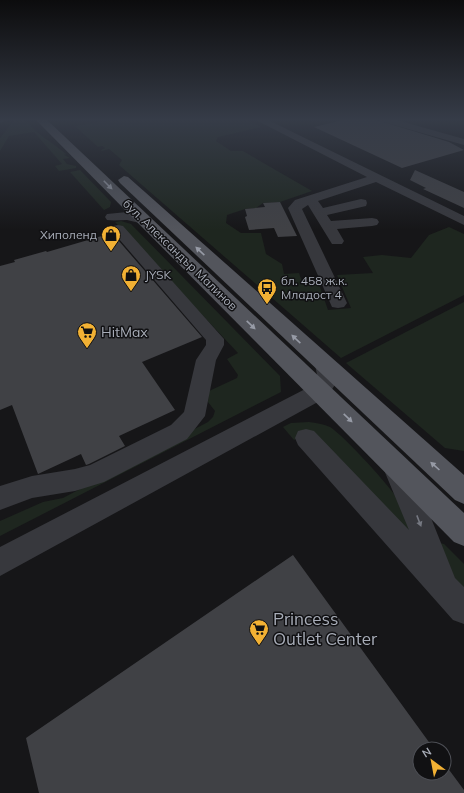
<svg xmlns="http://www.w3.org/2000/svg" width="464" height="793" viewBox="0 0 464 793" font-family="Mulish,sans-serif">
<rect width="100%" height="100%" fill="#161618"/>
<g fill="#1e261f">
<path d="M15,119H26C33,133 54,143 66,154L64,155L70,158L63,159L67,164L76,166V168L59,171L55,166L62,164L34,132L9,136L0,151V138Z"/>
<polygon points="122,119 246,119 261,127 218,137 216,141 231,151 243,151 312,191 280,202 263,203 256,208 245,209 227,215 226,223 241,233 261,233 266,254 282,264 284,274 299,273 303,285 319,284 328,310 351,308 337,275 373,273 363,257 382,255 411,258 429,235 449,227 464,234 464,295 341,358 119,165 122,160 109,149 102,151 101,150 105,148 102,146 98,147 75,126"/>
<polygon points="80,170 111,202 110,207 104,210 70,172"/>
<polygon points="121,221 131,224 280,376 281,392 0,536 0,521 43,502 63,498 208,422 213,417 215,411 208,402 209,391 237,378 238,375 227,359 238,353 115,222"/>
<polygon points="464,302 464,451 445,448 346,363"/>
<path d="M309,422C316,423 323,424 330,427C344,436 384,480 394,494C403,509 408,526 414,543L305,434L294,440L283,427L291,423Z"/>
<polygon points="440,543 444,544 464,564 464,595 459,590"/>
</g>
<g fill="#404145">
<polygon points="347,119 377,120 449,142 464,150 402,168 314,127"/>
<polygon points="415,170 464,192 464,208 423,189 426,188 410,180"/>
<polygon points="280,202 297,236 278,237 274,228 249,230 245,217 247,216 245,209 265,207 263,203"/>
<polygon points="112,233 202,337 142,362 175,410 119,436 125,446 89,464 86,465 81,454 38,474 12,405 0,410 0,266 15,262 14,260 46,251 47,252"/>
<polygon points="293,555 434,749 420,749 420,773 444,773 444,763 464,790 464,793 39,793 26,738"/>
</g>
<g fill="none" stroke-linecap="round" stroke-linejoin="round">
<g fill="#37383d" fill-rule="evenodd">
<polygon points="0,119 9,119 0,123"/>
<polygon points="254,119 266,119 464,216 464,225 376,182 318,201 323,208 361,199 366,200 367,203 366,206 327,215 331,221 372,218 377,219 379,222 377,225 372,226 337,229 344,241 342,244 332,244 308,205 302,209 347,303 344,307 338,308 332,307 288,208 295,200 367,177"/>
<polygon points="378,119 393,119 464,139 464,145 380,121"/>
<path d="M127,212L149,217L151,220L149,223C141,225 134,221 127,220C120,220 114,221 107,220L105,217L107,214Z"/>
<polygon points="118,225 123,226 224,339 224,345 216,360 205,416 187,439 104,482 75,491 32,498 0,510 0,486 32,476 75,469 90,465 171,425 184,412 196,360 206,345 206,340 113,232 111,229 113,226"/>
<polygon points="325,358 332,360 338,380 327,397 0,576 0,547 313,385 318,379 315,365 318,360"/>
<polygon points="306,429 314,431 409,530 384,470 387,462 396,459 405,462 427,508 455,578 464,587 464,624 453,620 298,445 295,438 298,431"/>
</g>
<g fill="#53555c" fill-rule="evenodd">
<polygon points="35,119 46,119 464,513 464,546 454,542"/>
<polygon points="124,176 128,177 464,475 464,504 455,500 120,183 118,180"/>
</g>
</g>
<defs><path id="oneway-solid" d="M-6-.8H1V-3.2L6.5 0L1 3.2V.8H-6Z"/></defs>
<g fill="#979ba6">
<use href="#oneway-solid" transform="translate(108 185) rotate(45)"/>
<use href="#oneway-solid" transform="translate(200 251) rotate(-137)"/>
<use href="#oneway-solid" transform="translate(251 325) rotate(44)"/>
<use href="#oneway-solid" transform="translate(296 339) rotate(-137)"/>
<use href="#oneway-solid" transform="translate(348 418) rotate(44)"/>
<use href="#oneway-solid" transform="translate(435 466) rotate(-138)"/>
</g>
<use fill="#757881" href="#oneway-solid" transform="translate(419 521) rotate(69)"/>
<linearGradient id="sky" x2="0" y2="1"><stop stop-color="#0c0c0d"/><stop offset="0.52" stop-color="#363c48"/><stop offset="1" stop-color="#363c48" stop-opacity="0"/></linearGradient>
<rect width="464" height="230" fill="url(#sky)"/>
<defs>
<g id="shop-pin" transform="scale(1)"><path d="M0 17L-7.5 6A9.5 9.5 0 1 1 7.5 6Z" fill="#f2b134" stroke="#111113"/><path d="M-5-2.5h2.3a2.7 3.5 0 0 1 5.4 0H5L5.5 6h-11ZM-1.5-2.5h3a1.5 2.3 0 0 0-3 0Z" fill="#111"/></g>
<g id="bus-pin" transform="scale(1)"><path d="M0 17L-7.5 6A9.5 9.5 0 1 1 7.5 6Z" fill="#f2b134" stroke="#111113"/><path d="M-5-6H5V4H4V6H2V4H-2V6H-4V4H-5ZM-3.5-4V0h7V-4ZM-3.5 1.2v1.5H-2V1.2ZM2 1.2v1.5H3.5V1.2Z" fill="#111"/></g>
<g id="supermarket-pin" transform="scale(1)"><path d="M0 17L-7.5 6A9.5 9.5 0 1 1 7.5 6Z" fill="#f2b134" stroke="#111113"/><path d="M-6-5.5h2.5l.6 2H6L4.5 2H-2.5L-4.4-4H-6ZM-1.5 3.2a1.3 1.3 0 1 0 .1 0ZM3 3.2a1.3 1.3 0 1 0 .1 0Z" fill="#111"/></g>
</defs>
<g fill-rule="evenodd">
<use href="#shop-pin" x="111" y="235"/>
<use href="#shop-pin" x="131" y="275"/>
<use href="#bus-pin" x="267" y="288"/>
<use href="#supermarket-pin" x="87" y="332"/>
<use href="#supermarket-pin" x="259" y="629"/>
</g>
<g text-anchor="middle" stroke-width="3" stroke-linejoin="round" paint-order="stroke">
<g font-size="12" fill="#a8adb8" stroke="#111113" text-anchor="start">
<text x="97" y="239" text-anchor="end">Хиполенд</text>
<text x="145" y="279">JYSK</text>
<text x="281" y="285">бл. 458 ж.к.<tspan x="281" dy="14">Младост 4</tspan></text>
</g>
<g font-size="12" fill="#a8adb8" stroke="#111113">
<text transform="translate(180 255) rotate(44)" y="4">бул. Александър Малинов</text>
</g>
<g font-size="14" fill="#a8adb8" stroke="#111113" text-anchor="start">
<text x="101" y="337">HitMax</text>
</g>
<g font-size="17" fill="#a8adb8" stroke="#111113" text-anchor="start">
<text x="273" y="625">Princess<tspan x="273" dy="20">Outlet Center</tspan></text>
</g>
</g>
<g transform="translate(432 761) rotate(328)"><circle r="19" fill="#111113" stroke="#4d4f55"/>
<path d="M0-3L7 15L0 10L-7 15Z" fill="#f2b134"/>
<text y="-6" font-size="11" font-weight="bold" text-anchor="middle" fill="#a8adb8">N</text>
</g>
</svg>
